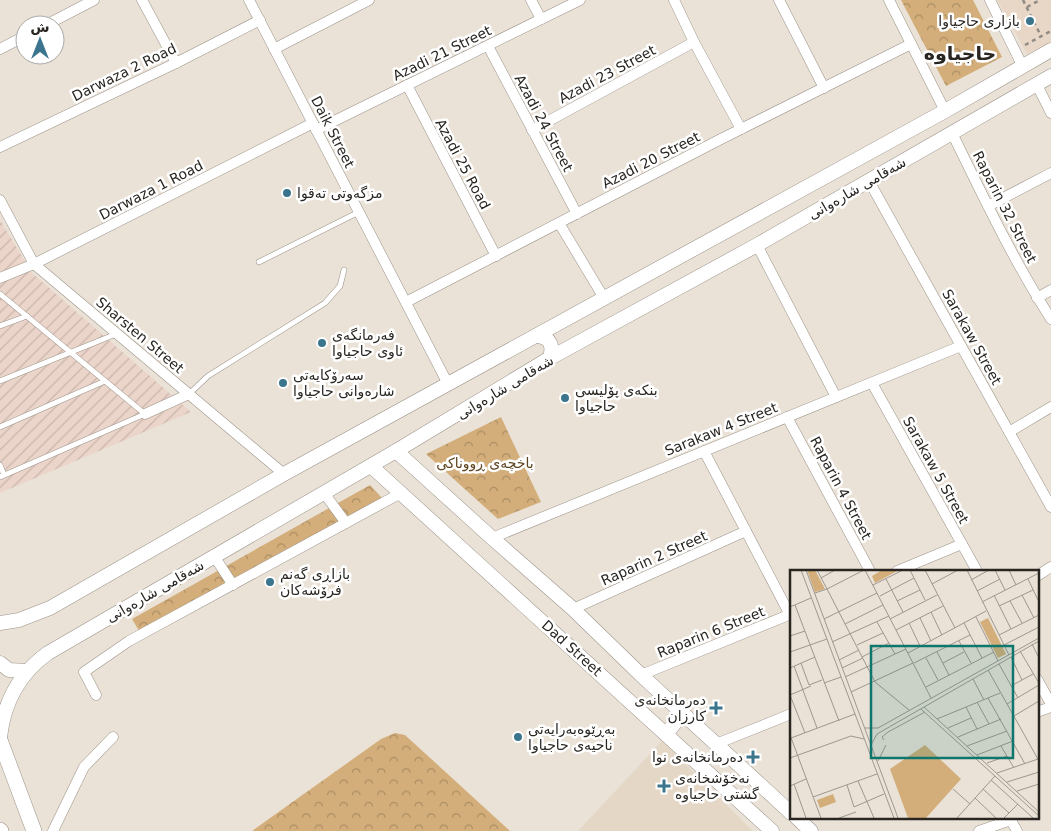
<svg xmlns="http://www.w3.org/2000/svg" width="1051" height="831" viewBox="0 0 1051 831" font-family="'DejaVu Sans',Cairo,sans-serif">
<defs>
<pattern id="industrial-furrows" width="10" height="10" patternUnits="userSpaceOnUse" patternTransform="scale(1.25)"><rect width="10" height="10" fill="#ebd4c9"/><path d="M-1 1l2-2M0 10L10 0M9 11l2-2" fill="none" stroke="#cab6ac"/></pattern>
<pattern id="forest-crowns" width="20" height="18" patternUnits="userSpaceOnUse" patternTransform="scale(1.25)"><rect width="20" height="18" fill="#d3ae7a"/><path d="M2 6a3 3 0 1 1 6 0M12 15a3 3 0 1 1 6 0" fill="none" stroke="#ab8d64"/></pattern>
</defs>
<rect width="100%" height="100%" fill="#ebe2d7"/>
<polygon fill="#e8d6c6" points="997,0 1051,0 1051,42 1027,54"/>
<polygon fill="url(#industrial-furrows)" points="0,220 32,273 191,412 0,493"/>
<polygon fill="#e4d7c5" points="662,741 753,831 578,831"/>
<g fill="url(#forest-crowns)">
<polygon points="901,0 973,0 1002,57 946,86"/>
<polygon points="501,417 541,502 498,519 426,454"/>
<polygon points="370,485 384,500 142,636 132,619"/>
<polygon points="395,733 405,735 510,831 252,831 381,739"/>
</g>
<g fill="none" stroke-linecap="round" stroke-linejoin="round">
<g stroke="#9b9389" stroke-width="6">
<g id="lane">
<polyline points="259,262 359,212"/>
<polyline points="0,294 145,414 0,477"/>
<polyline points="0,326 27,316"/>
<polyline points="0,381 116,334"/>
<polyline points="189,394 208,376 325,303 340,286 344,270"/>
<polyline points="0,427 105,381"/>
<polyline points="0,465 4,475"/>
</g>
</g>
<g stroke="#9b9389" stroke-width="11">
<g id="street">
<polyline points="142,0 176,63"/>
<polyline points="249,0 448,384"/>
<polyline points="531,0 541,19"/>
<polyline points="674,0 694,42 741,129"/>
<polyline points="779,0 824,88"/>
<polyline points="889,0 945,111"/>
<polyline points="990,0 1023,67"/>
<polyline points="46,25 94,0"/>
<polyline points="488,46 577,214"/>
<polyline points="0,49 25,36"/>
<polyline points="274,49 369,0"/>
<polyline points="407,85 496,256"/>
<polyline points="1037,85 1051,113"/>
<polyline points="316,130 580,0"/>
<polyline points="532,130 694,42"/>
<path d="M952,133C983,196 1013,260 1051,319"/>
<polyline points="0,147 176,63 260,20"/>
<polyline points="869,181 1051,507"/>
<polyline points="0,200 34,264 284,474"/>
<polyline points="988,206 1051,173"/>
<polyline points="559,223 604,298"/>
<polyline points="757,245 836,397"/>
<polyline points="0,278 34,264 313,123"/>
<polyline points="1037,298 1051,290"/>
<polyline points="406,302 721,139 911,44"/>
<polyline points="872,383 977,571"/>
<polyline points="145,414 189,394"/>
<polyline points="787,417 870,571"/>
<polyline points="1009,432 1051,407"/>
<polyline points="704,451 790,615"/>
<polyline points="324,493 346,523"/>
<polyline points="492,538 961,346"/>
<polyline points="214,556 233,585"/>
<polyline points="897,571 962,544"/>
<polyline points="1037,576 1051,567"/>
<polyline points="573,609 746,531"/>
<polyline points="641,675 791,614"/>
<polyline points="1037,679 1051,704"/>
<polyline points="96,695 84,672 129,641 401,493"/>
<polyline points="1037,712 1051,707"/>
<polyline points="716,744 791,714"/>
<polyline points="1009,817 1017,831"/>
<polyline points="53,831 84,767 113,737"/>
<polyline points="979,831 1011,820"/>
</g>
</g>
<g stroke="#9b9389" stroke-width="15">
<g id="secondary">
<path d="M538,336C552,338 553,347 550,358"/>
<polyline points="396,451 492,538 573,609 641,675 791,813"/>
<polyline points="371,466 772,831"/>
<polyline points="0,623 19,620 50,608 284,474 945,111 1051,50"/>
<polyline points="0,663 9,670 27,671"/>
<polyline points="666,734 683,713"/>
<path d="M0,737C4,702 20,673 48,653L396,451L550,358L757,245L1051,76"/>
<polyline points="796,817 811,831"/>
</g>
</g>
<g stroke="#9b9389" stroke-width="16">
<g id="primary">
<polyline points="0,740 34,831"/>
<polyline points="0,830 1,831"/>
</g>
</g>
<g stroke="#928c84" stroke-width="2.5" stroke-dasharray="4 4" stroke-linecap="butt">
<polyline points="1023,0 1041,36"/>
<polyline points="1027,7 1040,0"/>
<polyline points="1025,45 1051,31"/>
</g>
<use href="#lane" stroke="#fff" stroke-width="5"/>
<use href="#street" stroke="#fff" stroke-width="10"/>
<use href="#secondary" stroke="#fff" stroke-width="14"/>
<use href="#primary" stroke="#fff" stroke-width="15"/>
</g>
<g fill="#3a758d" stroke="#fff" stroke-width="2">
<circle cx="1030" cy="21" r="5"/>
<circle cx="287" cy="193" r="5"/>
<circle cx="322" cy="343" r="5"/>
<circle cx="283" cy="383" r="5"/>
<circle cx="565" cy="398" r="5"/>
<circle cx="270" cy="582" r="5"/>
<path d="M713.5 700.5h5v5h5v5h-5v5h-5v-5h-5v-5h5z"/>
<circle cx="518" cy="737" r="5"/>
<path d="M750.5 749.5h5v5h5v5h-5v5h-5v-5h-5v-5h5z"/>
<path d="M661.5 778.5h5v5h5v5h-5v5h-5v-5h-5v-5h5z"/>
</g>
<g text-anchor="middle" stroke-width="5" stroke-linejoin="round" paint-order="stroke">
<g font-size="14" fill="#292622" stroke="#fff" text-anchor="start">
<text x="1020" y="26" text-anchor="end">بازاری حاجیاوا</text>
<text x="297" y="198">مزگەوتی تەقوا</text>
<text x="332" y="340">فەرمانگەی<tspan x="332" dy="16">ئاوی حاجیاوا</tspan></text>
<text x="293" y="380">سەرۆکایەتی<tspan x="293" dy="16">شارەوانی حاجیاوا</tspan></text>
<text x="575" y="395">بنکەی پۆلیسی<tspan x="575" dy="16">حاجیاوا</tspan></text>
<text x="280" y="579">بازاڕی گەنم<tspan x="280" dy="16">فرۆشەکان</tspan></text>
<text x="706" y="705" text-anchor="end">دەرمانخانەی<tspan x="706" dy="16">کارزان</tspan></text>
<text x="528" y="734">بەڕێوەبەرایەتی<tspan x="528" dy="16">ناحیەی حاجیاوا</tspan></text>
<text x="743" y="762" text-anchor="end">دەرمانخانەی نوا</text>
<text x="675" y="783">نەخۆشخانەی<tspan x="675" dy="16">گشتی حاجیاوە</tspan></text>
</g>
<g font-size="14" fill="#292622" stroke="#fff">
<text transform="translate(442 53) rotate(-26)" y="5">Azadi 21 Street</text>
<text transform="translate(124 72) rotate(-26)" y="5">Darwaza 2 Road</text>
<text transform="translate(607 74) rotate(-28)" y="5">Azadi 23 Street</text>
<text transform="translate(544 123) rotate(62)" y="5">Azadi 24 Street</text>
<text transform="translate(333 132) rotate(63)" y="5">Daik Street</text>
<text transform="translate(651 160) rotate(-27)" y="5">Azadi 20 Street</text>
<text transform="translate(463 164) rotate(62)" y="5">Azadi 25 Road</text>
<text transform="translate(857 188) rotate(-30)" y="5">شەقامی شارەوانی</text>
<text transform="translate(151 190) rotate(-27)" y="5">Darwaza 1 Road</text>
<text transform="translate(1005 207) rotate(63)" y="5">Raparin 32 Street</text>
<text transform="translate(140 335) rotate(40)" y="5">Sharsten Street</text>
<text transform="translate(972 337) rotate(61)" y="5">Sarakaw Street</text>
<text transform="translate(505 387) rotate(-31)" y="5">شەقامی شارەوانی</text>
<text transform="translate(721 429) rotate(-22)" y="5">Sarakaw 4 Street</text>
<text transform="translate(936 470) rotate(61)" y="5">Sarakaw 5 Street</text>
<text transform="translate(841 488) rotate(62)" y="5">Raparin 4 Street</text>
<text transform="translate(654 558) rotate(-24)" y="5">Raparin 2 Street</text>
<text transform="translate(155 591) rotate(-30)" y="5">شەقامی شارەوانی</text>
<text transform="translate(711 632) rotate(-22)" y="5">Raparin 6 Street</text>
<text transform="translate(572 648) rotate(42)" y="5">Dad Street</text>
</g>
<g font-size="14" fill="#5d441e" stroke="#fff">
<text x="485" y="468">باخچەی ڕووناکی</text>
</g>
<g font-size="19" font-weight="bold" fill="#292622" stroke="#fff">
<text x="960" y="60">حاجیاوە</text>
</g>
</g>
<g transform="translate(790 570)">
<rect width="249" height="249" fill="#ebe2d7"/>
<path d="M17,0H25L35,19L25,22ZM92,0H109L85,13L82,6ZM198,48L216,84L208,88L190,52ZM135,175L171,209L136,248H118L100,199ZM43,224L46,232L30,238L27,230Z" fill="#d3ae7a"/>
<path fill="none" stroke="#9d978f" stroke-width="1" d="M11,0L104,248M16,0L108,248M27,0L37,19L74,0M75,0L141,128M120,0L135,30M135,0L165,58M177,0L219,85M205,0L215,20M219,0L226,15M31,8L45,0M96,9L113,42M238,9L249,32M181,10L199,0M142,14L168,0M83,15L113,0M187,21L210,9M25,23L37,19L85,112L119,140M204,25L221,59M232,25L244,48M90,26L124,8M107,31L130,20M220,31L232,53M192,32L249,3M5,35L49,151M209,36L243,20M0,37L21,28M141,42L152,65M186,47L208,91M130,48L141,71M34,49L87,23M100,49L147,25M87,52L105,84M119,53L130,76M174,53L192,88M55,54L93,35M106,60L153,36M209,65L249,45M0,66L15,61M169,71L181,93M42,72L99,46M242,74L249,88M67,75L93,63M214,75L249,57M230,81L249,113M0,82L37,69M147,82L159,105M118,83L196,41M72,87L99,73M221,87L232,110M136,88L148,110M49,90L69,80M11,93L19,115L32,110M124,93L180,65M153,93L174,82M209,94L228,128M4,96L27,158M0,98L25,87M52,98L73,88M198,100L249,191M55,107L116,79M183,109L194,130M34,113L51,107M221,116L243,104M136,117L204,82M61,122L123,93M0,125L15,163M0,125L21,116M198,128L235,194M187,132L199,154M217,134L249,115M134,137L249,242M176,137L187,159M131,139L249,246M224,146L249,131M147,149L210,123M75,158H88L249,68M158,158L181,148M0,165L31,248M168,167L211,149M1,168L65,144M94,170L92,167L98,162L135,142M81,175L87,164L249,71M177,176L217,161M211,176L224,198M187,185L223,171M0,188L61,166L74,169M88,191L96,175M197,193L217,186M207,203L248,189M201,210L243,248M68,211L84,248M217,212L249,202M4,214L16,248M57,215L64,237L94,224M0,216L16,209M163,219L180,234M193,219L219,243M227,221L249,214M23,227L87,204M185,228L206,248M49,248L66,242M167,248L205,206M214,248L228,234"/>
<path fill="#0f766e" fill-opacity="0.15" stroke="#0f766e" stroke-width="2.5" d="M81,76H223V188H81Z"/>
<rect width="249" height="249" fill="none" stroke="#292622" stroke-width="2.5"/>
</g>
<g transform="translate(40 40)"><circle r="24" fill="#ffffff" stroke="#a9a8a7"/>
<path d="M0-4L9 19L0 12L-9 19Z" fill="#3a758d"/>
<text y="-8" font-size="14" font-weight="bold" text-anchor="middle" fill="#292622">ش</text>
</g>
</svg>
